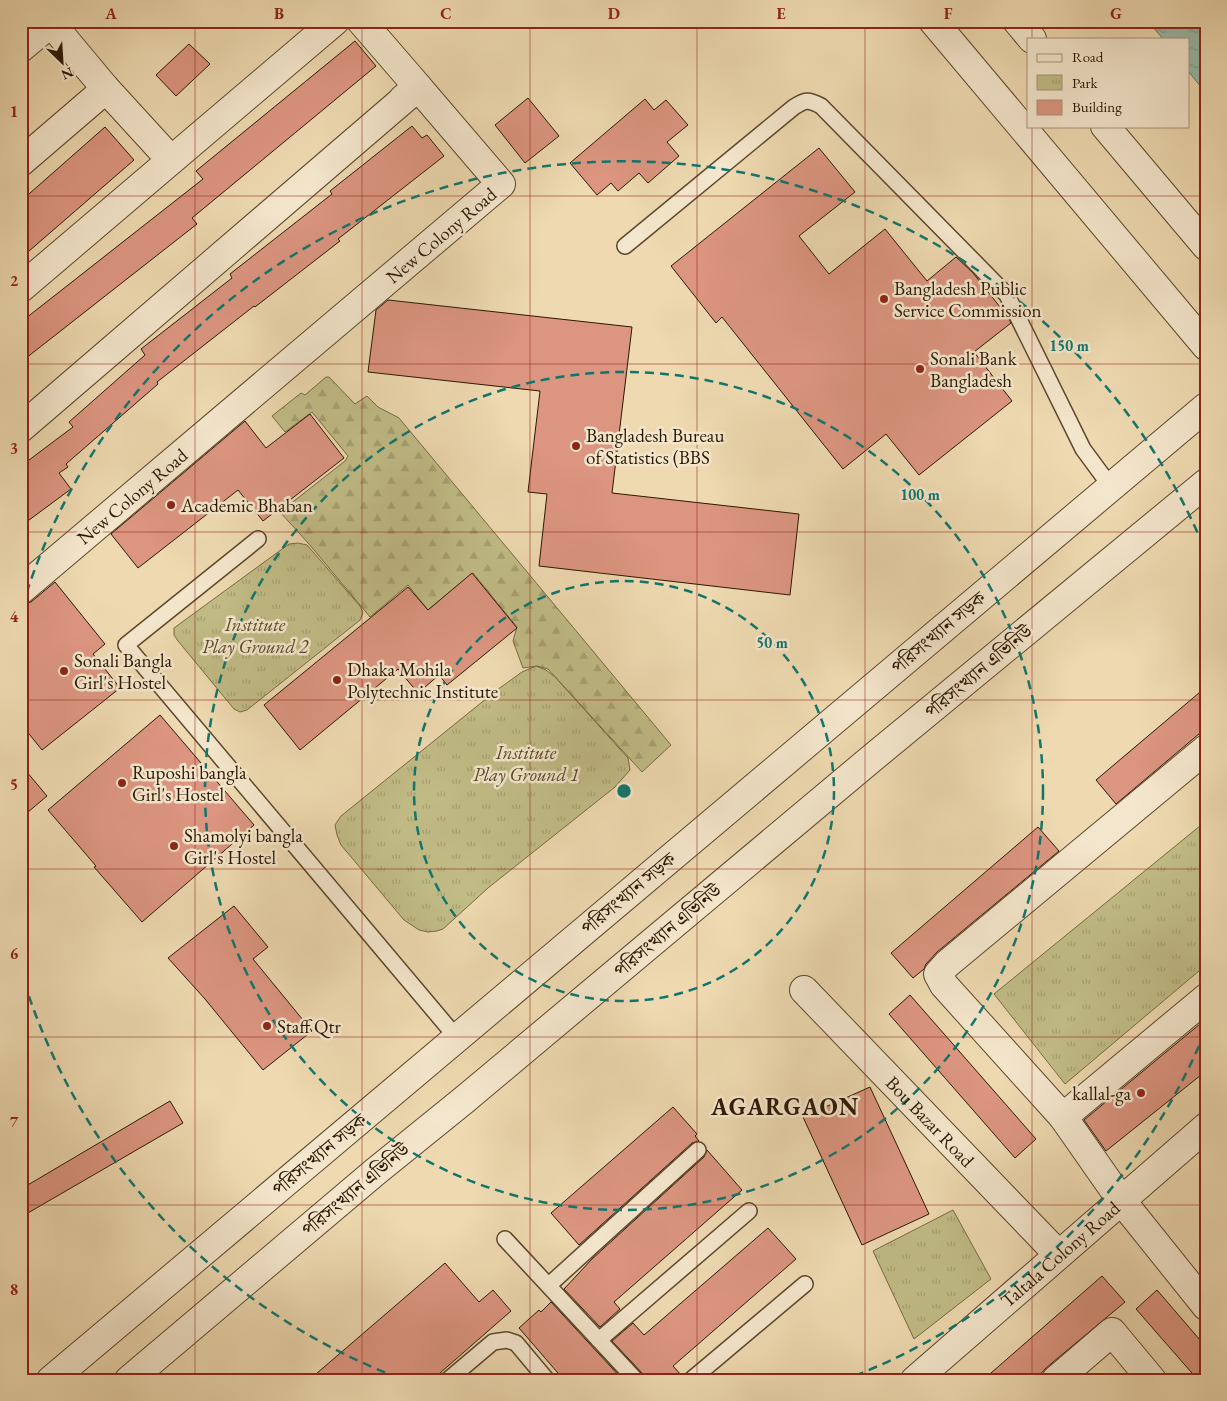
<svg xmlns="http://www.w3.org/2000/svg" width="1227" height="1401" viewBox="0 0 1227 1401" font-family="'EB Garamond','Noto Serif Bengali',serif">
<defs>
<pattern id="forest-firs" width="22" height="20" patternUnits="userSpaceOnUse" patternTransform="scale(1.25)"><rect width="22" height="20" fill="#c1bc86"/><path d="M5 1l3.5 6h-7zM16 11l3.5 6h-7z" fill="#a6a172"/></pattern>
<pattern id="park-tufts" width="24" height="20" patternUnits="userSpaceOnUse" patternTransform="scale(1.25)"><rect width="24" height="20" fill="#c1bc86"/><path d="M3 7l-1-3M5 7V3M7 7l1-3M15 17l-1-3M17 17v-4M19 17l1-3" fill="none" stroke="#a6a172"/></pattern>
<pattern id="water-ripples" width="26" height="14" patternUnits="userSpaceOnUse" patternTransform="scale(1.25)"><rect width="26" height="14" fill="#99baab"/><path d="M2 4q2-2 4 0t4 0M15 11q2-2 4 0t4 0" fill="none" stroke="#849f91"/></pattern>
</defs>
<rect width="100%" height="100%" fill="#eed9b0"/>
<filter id="stains"><feTurbulence type="fractalNoise" baseFrequency=".004" numOctaves="4"/><feColorMatrix values="0 0 0 0 .2 0 0 0 0 .09 0 0 0 0 .02 0 0 0 .5 -.17"/></filter>
<radialGradient id="worn" r=".72"><stop offset=".6" stop-color="#630" stop-opacity="0"/><stop offset="1" stop-color="#630" stop-opacity=".3"/></radialGradient>
<polygon fill="url(#forest-firs)" stroke="#766a44" points="326,377 329,377 355,404 367,396 378,407 399,418 671,745 642,772 548,669 537,666 523,668 513,641 517,627 473,573 428,610 408,585 370,617 309,544 280,512 345,461 348,456 312,412 285,432 272,416 301,393 305,395"/>
<g fill="url(#park-tufts)" stroke="#766a44">
<polygon points="298,543 307,545 360,606 363,613 360,620 247,710 240,712 234,709 178,641 174,635 174,628 289,544"/>
<polygon points="536,666 546,670 555,677 628,758 630,770 615,787 488,888 443,929 437,931 428,932 419,930 404,920 341,845 337,835 335,825 341,816 497,690 522,672"/>
<polygon points="1206,821 1206,965 1065,1084 994,994"/>
<polygon points="953,1210 991,1279 914,1339 873,1251"/>
</g>
<polygon fill="url(#water-ripples)" stroke="#6d7967" points="1158,21 1206,21 1206,93 1188,71 1188,39 1163,39 1152,26"/>
<g fill="#dc9580" stroke="#2b1801">
<polygon points="355,41 376,66 192,218 197,224 21,362 21,322 203,179 196,171"/>
<polygon points="189,44 210,64 176,96 156,75"/>
<polygon points="528,98 559,136 525,163 495,125"/>
<polygon points="645,99 654,110 666,100 688,125 667,142 679,156 648,183 639,173 618,191 611,183 597,195 570,163"/>
<polygon points="412,126 422,138 427,135 444,156 338,239 340,241 255,307 254,306 157,382 158,384 66,464 68,467 59,473 71,489 21,526 21,466 73,427 69,422 145,355 141,349 232,278 230,274 332,194 330,191"/>
<polygon points="105,127 134,160 21,258 21,201"/>
<polygon points="819,148 855,192 799,236 829,274 885,229 927,281 956,257 973,273 1008,317 1011,323 974,352 1012,401 919,475 886,434 843,469 722,317 716,323 671,266"/>
<polygon points="388,300 632,327 612,493 799,514 790,595 539,566 547,494 528,492 540,391 368,372 376,310"/>
<polygon points="310,414 344,458 263,521 238,490 138,568 111,534 245,421 266,448"/>
<polygon points="472,573 517,628 447,685 439,675 418,693 398,669 300,750 264,705 408,587 428,610"/>
<polygon points="55,582 105,644 93,654 120,688 42,750 21,724 21,605 31,602"/>
<polygon points="1206,687 1206,728 1116,804 1096,780"/>
<polygon points="160,715 254,825 142,922 94,867 96,866 48,810"/>
<polygon points="21,765 47,796 21,818"/>
<polygon points="1038,827 1059,851 937,952 926,964 924,969 913,978 891,953"/>
<polygon points="234,906 268,947 253,959 312,1031 263,1070 205,999 168,958"/>
<polygon points="910,995 1036,1139 1015,1158 889,1014"/>
<polygon points="1206,1019 1206,1071 1106,1151 1084,1120"/>
<polygon points="870,1087 929,1214 862,1245 803,1117"/>
<polygon points="170,1101 183,1123 21,1217 21,1189"/>
<polygon points="673,1107 697,1134 695,1136 699,1141 692,1143 579,1245 551,1213"/>
<polygon points="707,1150 742,1190 614,1302 620,1309 600,1327 564,1289 592,1259 704,1157"/>
<polygon points="768,1228 796,1259 673,1366 682,1376 682,1380 645,1380 643,1374 612,1341 633,1323 644,1335"/>
<polygon points="445,1263 479,1302 493,1290 511,1311 432,1380 309,1380"/>
<polygon points="1102,1276 1125,1302 1046,1368 1035,1380 983,1380"/>
<polygon points="1157,1290 1206,1347 1206,1380 1198,1380 1136,1309"/>
<polygon points="551,1302 623,1380 564,1380 519,1328 539,1310 541,1312"/>
</g>
<g fill="none" stroke-linecap="round" stroke-linejoin="round">
<g stroke="#5c482d" stroke-width="18">
<g id="service">
<path d="M625,246L794,107C805,100 808,99 821,106L1007,295L1083,449L1111,487"/>
<polyline points="258,539 126,645 457,1038"/>
<polyline points="505,1239 636,1380"/>
<polyline points="549,1285 698,1150"/>
<polyline points="599,1340 749,1211"/>
<polyline points="448,1380 493,1342 507,1340 516,1343 547,1380"/>
<polyline points="691,1380 805,1284"/>
</g>
</g>
<g stroke="#5c482d" stroke-width="30">
<g id="minor">
<polyline points="361,21 418,87 403,99"/>
<polyline points="21,48 51,23 106,89 171,160"/>
<polyline points="21,162 106,89"/>
<polyline points="21,288 335,21"/>
<polyline points="21,428 418,87 501,184 21,590"/>
<polyline points="1206,749 947,964 938,974 944,985 1063,1117 1121,1200 1206,1306"/>
<path id="s1" d="M804,990L1058,1254"/>
<polyline points="1063,1117 1206,998"/>
<path id="s2" d="M915,1380L1206,1127"/>
<polyline points="1056,1380 1112,1332 1152,1380"/>
</g>
</g>
<g stroke="#5c482d" stroke-width="30">
<g id="tertiary">
<polyline points="933,21 1206,346"/>
<polyline points="1017,21 1032,39"/>
<polyline points="1105,126 1206,246"/>
<polyline points="51,1380 1206,407"/>
<polyline points="129,1380 375,1172 464,1100 871,759 1206,483"/>
</g>
</g>
<use href="#service" stroke="#f4e6cc" stroke-width="15"/>
<use href="#minor" stroke="#f4e6cc" stroke-width="28"/>
<use href="#tertiary" stroke="#f4e6cc" stroke-width="28"/>
</g>
<path fill="none" stroke="#8f2418" stroke-width="1" stroke-opacity="0.55" d="M195,21V1380M362,21V1380M530,21V1380M697,21V1380M865,21V1380M1032,21V39M1032,126V1380M21,196H1206M21,364H1206M21,532H1206M21,700H1206M21,869H1206M21,1037H1206M21,1205H1206"/>
<g fill="none" stroke="#0f766e" stroke-width="2.5" stroke-dasharray="9 6">
<circle cx="624" cy="791" r="210"/>
<circle cx="624" cy="791" r="419"/>
<path d="M1205 1032A629 629 0 0 1 849 1378M399 1378A629 629 0 0 1 22 975M22 607A629 629 0 0 1 1205 550"/>
</g>
<g fill="#8f2418" stroke="#f4e6cc" stroke-width="2">
<circle cx="884" cy="299" r="5"/>
<circle cx="920" cy="369" r="5"/>
<circle cx="576" cy="446" r="5"/>
<circle cx="171" cy="505" r="5"/>
<circle cx="64" cy="671" r="5"/>
<circle cx="337" cy="680" r="5"/>
<circle cx="122" cy="783" r="5"/>
<circle cx="174" cy="846" r="5"/>
<circle cx="267" cy="1026" r="5"/>
<circle cx="1141" cy="1093" r="5"/>
</g>
<g text-anchor="middle" stroke-width="5" stroke-linejoin="round" paint-order="stroke">
<g font-size="19" fill="#2b1801" stroke="#f4e6cc">
<text transform="translate(441 235) rotate(-40)" y="7">New Colony Road</text>
<text transform="translate(132 496) rotate(-40)" y="7">New Colony Road</text>
<text transform="translate(938 632) rotate(-40)" y="7">পরিসংখ্যান সড়ক</text>
<text transform="translate(978 671) rotate(-40)" y="7">পরিসংখ্যান এভিনিউ</text>
<text transform="translate(628 893) rotate(-40)" y="7">পরিসংখ্যান সড়ক</text>
<text transform="translate(667 930) rotate(-40)" y="7">পরিসংখ্যান এভিনিউ</text>
<text dy="7" stroke="none"><textPath href="#s1" startOffset="182">Bou Bazar Road</textPath></text>
<text transform="translate(319 1154) rotate(-40)" y="7">পরিসংখ্যান সড়ক</text>
<text transform="translate(355 1189) rotate(-40)" y="7">পরিসংখ্যান এভিনিউ</text>
<text dy="7" stroke="none"><textPath href="#s2" startOffset="192">Taltala Colony Road</textPath></text>
</g>
<g font-size="19" fill="#2b1801" stroke="#f4e6cc" text-anchor="start">
<text x="894" y="295">Bangladesh Public<tspan x="894" dy="22">Service Commission</tspan></text>
<text x="930" y="365">Sonali Bank<tspan x="930" dy="22">Bangladesh</tspan></text>
<text x="586" y="442">Bangladesh Bureau<tspan x="586" dy="22">of Statistics (BBS</tspan></text>
<text x="181" y="512">Academic Bhaban</text>
<text x="74" y="667">Sonali Bangla<tspan x="74" dy="22">Girl's Hostel</tspan></text>
<text x="347" y="676">Dhaka Mohila<tspan x="347" dy="22">Polytechnic Institute</tspan></text>
<text x="132" y="779">Ruposhi bangla<tspan x="132" dy="22">Girl's Hostel</tspan></text>
<text x="184" y="842">Shamolyi bangla<tspan x="184" dy="22">Girl's Hostel</tspan></text>
<text x="277" y="1033">Staff Qtr</text>
<text x="1131" y="1100" text-anchor="end">kallal-ga</text>
</g>
<g font-size="19" font-style="italic" fill="#584929" stroke="#f4e6cc">
<text x="255" y="631">Institute<tspan x="255" dy="22">Play Ground 2</tspan></text>
<text x="526" y="759">Institute<tspan x="526" dy="22">Play Ground 1</tspan></text>
</g>
<g font-size="24" font-weight="bold" letter-spacing="1" fill="#2b1801" stroke="#f4e6cc">
<text x="785" y="1115">AGARGAON</text>
</g>
</g>
<circle cx="624" cy="791" r="8" fill="#0f766e" stroke="#f4e6cc" stroke-width="2.5"/>
<g font-size="15" text-anchor="middle" font-weight="bold" fill="#0f766e" stroke="#f4e6cc" stroke-width="5" stroke-linejoin="round" paint-order="stroke">
<text x="1069" y="351">150 m</text>
<text x="920" y="500">100 m</text>
<text x="772" y="648">50 m</text>
</g>
<rect width="1227" height="1401" fill="none" stroke="#eed9b0" stroke-width="55"/>
<rect x="1027" y="38" width="162" height="90" fill="#f4e6cc" stroke="#a4947b"/>
<rect x="1037" y="54" width="25" height="8" fill="#f4e6cc" stroke="#a4947b"/>
<text x="1072" y="62" font-size="15" fill="#2b1801">Road</text>
<rect x="1037" y="75" width="25" height="15" fill="url(#park-tufts)" stroke="#a4947b"/>
<text x="1072" y="88" font-size="15" fill="#2b1801">Park</text>
<rect x="1037" y="100" width="25" height="15" fill="#dc9580" stroke="#a4947b"/>
<text x="1072" y="112" font-size="15" fill="#2b1801">Building</text>
<g transform="translate(62 62) rotate(155)" stroke="#f4e6cc" stroke-width="4" paint-order="stroke">
<path d="M0-4L9 19L0 12L-9 19Z" fill="#2b1801"/>
<text y="-8" font-size="14" font-weight="bold" text-anchor="middle" fill="#2b1801">N</text>
</g>
<rect x="28" y="28" width="1172" height="1346" fill="none" stroke="#8f2418" stroke-width="2"/>
<g font-size="16" text-anchor="middle" font-weight="bold" fill="#8f2418">
<text x="111" y="19">A</text>
<text x="279" y="19">B</text>
<text x="446" y="19">C</text>
<text x="614" y="19">D</text>
<text x="781" y="19">E</text>
<text x="948" y="19">F</text>
<text x="1116" y="19">G</text>
<text x="14" y="117">1</text>
<text x="14" y="286">2</text>
<text x="14" y="454">3</text>
<text x="14" y="622">4</text>
<text x="14" y="790">5</text>
<text x="14" y="959">6</text>
<text x="14" y="1127">7</text>
<text x="14" y="1295">8</text>
</g>
<rect width="100%" height="100%" filter="url(#stains)"/>
<rect width="100%" height="100%" fill="url(#worn)"/>
</svg>
